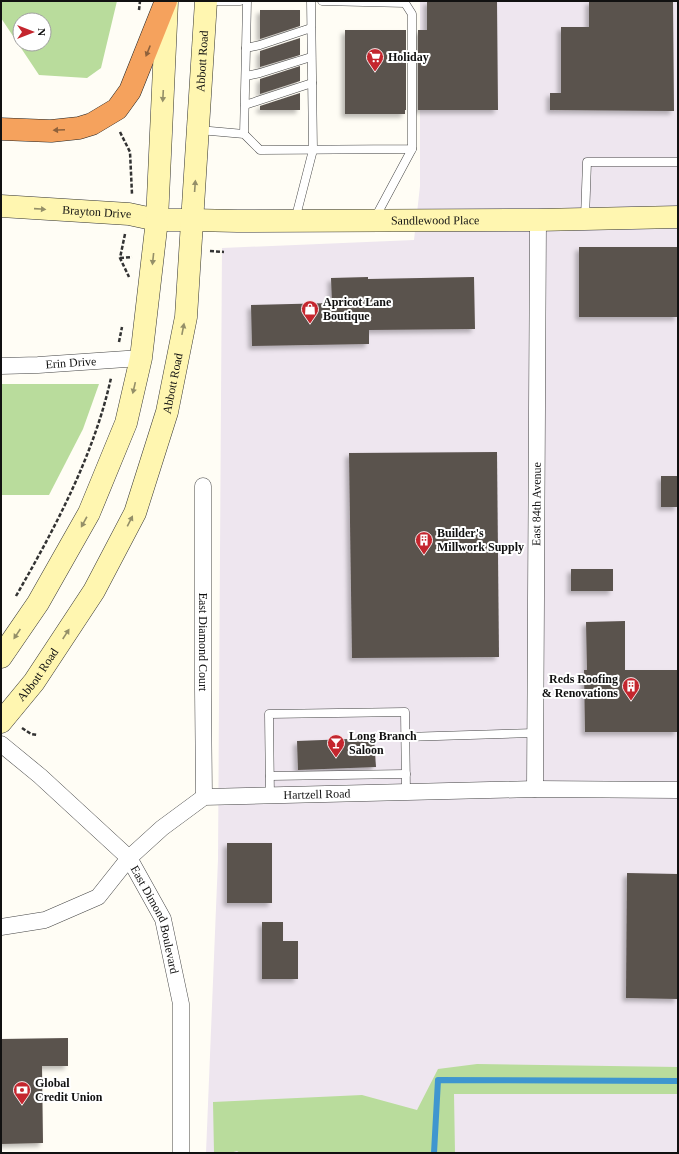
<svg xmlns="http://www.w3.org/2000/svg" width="679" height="1154" viewBox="0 0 679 1154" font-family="'Times New Roman',serif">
<defs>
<filter id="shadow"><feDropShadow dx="-3.5" dy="3.5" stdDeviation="2" flood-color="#0004"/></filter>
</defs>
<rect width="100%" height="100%" fill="#fffdf5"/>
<polygon fill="#eee6ef" points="420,1 678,1 678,1153 206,1153 218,859 222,248 414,240 420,186"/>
<g fill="#b9dc9c" fill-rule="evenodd">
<path d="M1,1H117L101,68L87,78L39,75L1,18ZM20,20H44V44H20Z"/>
<polygon points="1,384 99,384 83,429 49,495 1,495"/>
<polygon points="477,1064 678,1067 678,1094 454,1094 455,1153 240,1153 237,1151 230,1153 214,1153 213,1102 362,1095 417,1110 438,1069"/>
</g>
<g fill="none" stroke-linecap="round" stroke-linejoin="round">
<polyline stroke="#3f96cf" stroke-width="6" points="434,1153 438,1080 678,1081"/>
</g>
<g fill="#5a524d" filter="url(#shadow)">
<polygon points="427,1 497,1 498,110 418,110 418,30 427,30"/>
<polygon points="589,1 673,1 674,111 550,110 550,93 561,93 561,27 589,27"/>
<polygon points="260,10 300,10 300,26 260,39"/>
<polygon points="345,30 406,30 406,110 405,110 405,114 345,114"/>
<polygon points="300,38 300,55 260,67 260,51"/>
<polygon points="300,66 300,81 260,94 260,79"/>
<polygon points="300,93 300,110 260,110 260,106"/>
<rect x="579" y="247" width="99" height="70"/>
<polygon points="368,277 368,279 474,277 475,329 369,330 369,344 252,346 251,305 332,303 331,278"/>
<polygon points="497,452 499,657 352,658 349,453"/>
<rect x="661" y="476" width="17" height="31"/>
<rect x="571" y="569" width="42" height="22"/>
<polygon points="625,621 625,670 678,670 678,732 585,732 584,670 587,670 586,622"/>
<polygon points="374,738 376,767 298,770 297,741"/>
<rect x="227" y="843" width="45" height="60"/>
<polygon points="627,873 678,874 678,999 626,998"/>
<polygon points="262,922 283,922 283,941 298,941 298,979 262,979"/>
<polygon points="68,1038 68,1066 42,1066 43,1143 1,1144 1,1039"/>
</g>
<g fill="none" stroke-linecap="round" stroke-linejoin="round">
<g stroke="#444" stroke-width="9">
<g id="lane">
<polyline points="217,1 240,1"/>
<polyline points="247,1 246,48 260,45 311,28"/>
<polyline points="246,76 260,73 311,57"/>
<polyline points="245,105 312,83"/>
<polyline points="199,130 244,134 260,150 412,149 412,14 405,3 322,1"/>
<polyline points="244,134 246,48"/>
<polyline points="375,218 412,149"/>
<polyline points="585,218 587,162 678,162"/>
<polyline points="295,220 313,150 311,1"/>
<polyline points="405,737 535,733"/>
<polyline points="270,776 406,774"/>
<polyline points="270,796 269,714 405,712 406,792"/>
</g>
</g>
<g stroke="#444" stroke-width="17">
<g id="street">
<path id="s1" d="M1,366L38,365L141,358"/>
<path id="s2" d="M203,486V689L204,797"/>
<path id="s3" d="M1,744L40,776L129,858L163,919L181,1004V1153"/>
<path id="s4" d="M535,789L538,220"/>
<path id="s5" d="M1,927L45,920L98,897L129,858L162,828L204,797L535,789L678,790"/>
</g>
</g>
<g stroke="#333" stroke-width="23">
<g id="secondary">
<path id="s6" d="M1,206L129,214L157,220H193L237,221L538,220L678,217"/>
<polyline points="1,657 38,603 89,513 126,423 141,358 157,220 167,2"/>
<path id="s7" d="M1,722L34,682L94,591L135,513L167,412L186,317L206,1"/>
</g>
</g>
<g stroke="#222" stroke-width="23">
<polyline id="highway" points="1,129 51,131 79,128 92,124 117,109 130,91 166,1"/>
</g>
<g stroke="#333" stroke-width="2.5" stroke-dasharray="4 2" stroke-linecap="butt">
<polyline points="139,10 140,1"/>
<polyline points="120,132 130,152 132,194"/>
<polyline points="125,234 120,258 129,277"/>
<polyline points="210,251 224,252"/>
<polyline points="120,258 132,257"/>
<polyline points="119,342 122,327"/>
<path d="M16,596C55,528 94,455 111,378"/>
<polyline points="22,728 31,734 38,735"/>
</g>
<use href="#lane" stroke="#fff" stroke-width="8"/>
<use href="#street" stroke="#fff" stroke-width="16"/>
<use href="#secondary" stroke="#fff6b0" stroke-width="22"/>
<use href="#highway" stroke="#f5a25d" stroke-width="22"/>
</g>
<defs><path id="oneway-solid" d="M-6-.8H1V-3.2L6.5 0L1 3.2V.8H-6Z"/></defs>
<g fill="#8e613b">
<use href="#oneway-solid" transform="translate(148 51) rotate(112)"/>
<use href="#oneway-solid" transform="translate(59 130) rotate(177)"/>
</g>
<g fill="#948f68">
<use href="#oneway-solid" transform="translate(163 96) rotate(93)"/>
<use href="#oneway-solid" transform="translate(195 186) rotate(-86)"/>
<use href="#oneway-solid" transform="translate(40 209) rotate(4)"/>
<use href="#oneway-solid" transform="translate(153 259) rotate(96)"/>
<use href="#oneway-solid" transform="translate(183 329) rotate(-79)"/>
<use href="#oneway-solid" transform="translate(134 388) rotate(103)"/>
<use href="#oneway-solid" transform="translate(130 521) rotate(-63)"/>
<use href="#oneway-solid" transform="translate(84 522) rotate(119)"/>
<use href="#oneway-solid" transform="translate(17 634) rotate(124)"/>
<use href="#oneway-solid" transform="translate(66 634) rotate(-57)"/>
</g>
<defs>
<g id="supermarket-pin" transform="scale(0.9)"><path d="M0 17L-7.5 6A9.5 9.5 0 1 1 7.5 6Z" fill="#c4262e" stroke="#fff"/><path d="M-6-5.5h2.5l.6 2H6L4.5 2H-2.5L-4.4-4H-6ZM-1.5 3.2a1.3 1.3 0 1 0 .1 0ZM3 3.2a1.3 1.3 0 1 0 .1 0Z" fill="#fff"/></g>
<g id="shop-pin" transform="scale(0.9)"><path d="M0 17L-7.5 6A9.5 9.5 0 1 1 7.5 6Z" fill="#c4262e" stroke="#fff"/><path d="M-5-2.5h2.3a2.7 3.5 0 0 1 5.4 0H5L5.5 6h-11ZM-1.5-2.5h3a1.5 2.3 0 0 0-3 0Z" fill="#fff"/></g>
<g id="building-pin" transform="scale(0.9)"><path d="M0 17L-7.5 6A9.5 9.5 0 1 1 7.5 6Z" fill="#c4262e" stroke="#fff"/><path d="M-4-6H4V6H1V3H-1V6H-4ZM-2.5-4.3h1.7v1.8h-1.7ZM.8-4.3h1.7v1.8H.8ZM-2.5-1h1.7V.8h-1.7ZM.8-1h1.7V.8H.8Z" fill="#fff"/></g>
<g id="bar-pin" transform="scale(0.9)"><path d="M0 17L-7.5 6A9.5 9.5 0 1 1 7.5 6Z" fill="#c4262e" stroke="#fff"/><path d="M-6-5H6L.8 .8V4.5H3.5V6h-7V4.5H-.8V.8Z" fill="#fff"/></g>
<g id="bank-pin" transform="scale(0.9)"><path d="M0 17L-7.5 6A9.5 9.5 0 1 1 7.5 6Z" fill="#c4262e" stroke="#fff"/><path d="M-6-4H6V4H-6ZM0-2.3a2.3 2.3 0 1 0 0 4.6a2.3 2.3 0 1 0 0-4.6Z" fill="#fff"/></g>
</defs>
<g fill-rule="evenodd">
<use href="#supermarket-pin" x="375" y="57"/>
<use href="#shop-pin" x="310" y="309"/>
<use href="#building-pin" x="424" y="540"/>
<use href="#building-pin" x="631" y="686"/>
<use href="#bar-pin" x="336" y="743"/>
<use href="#bank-pin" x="22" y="1090"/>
</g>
<g text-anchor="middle" stroke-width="4" stroke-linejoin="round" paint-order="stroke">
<g font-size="12" font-weight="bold" fill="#111" stroke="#fff" text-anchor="start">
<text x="388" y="61">Holiday</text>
<text x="323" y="306">Apricot Lane<tspan x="323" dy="14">Boutique</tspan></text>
<text x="437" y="537">Builder's<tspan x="437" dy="14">Millwork Supply</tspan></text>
<text x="618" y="683" text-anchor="end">Reds Roofing<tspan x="618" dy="14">&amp; Renovations</tspan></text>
<text x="349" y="740">Long Branch<tspan x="349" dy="14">Saloon</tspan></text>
<text x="35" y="1087">Global<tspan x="35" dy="14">Credit Union</tspan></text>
</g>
<g font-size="12" fill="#111" stroke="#fff">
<text dy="4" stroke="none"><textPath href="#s7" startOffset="708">Abbott Road</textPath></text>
<text dy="4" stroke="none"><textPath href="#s6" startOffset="96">Brayton Drive</textPath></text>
<text dy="4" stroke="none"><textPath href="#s6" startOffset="435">Sandlewood Place</textPath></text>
<text dy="4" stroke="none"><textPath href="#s1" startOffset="70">Erin Drive</textPath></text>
<text dy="4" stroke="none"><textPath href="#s7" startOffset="384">Abbott Road</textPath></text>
<text dy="4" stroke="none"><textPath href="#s4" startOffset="285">East 84th Avenue</textPath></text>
<text dy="4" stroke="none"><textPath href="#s2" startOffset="156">East Diamond Court</textPath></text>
<text dy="4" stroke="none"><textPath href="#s7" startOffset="60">Abbott Road</textPath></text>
<text dy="4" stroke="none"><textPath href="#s5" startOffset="362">Hartzell Road</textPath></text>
<text dy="4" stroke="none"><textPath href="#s3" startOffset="239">East Dimond Boulevard</textPath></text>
</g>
</g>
<rect width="679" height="1154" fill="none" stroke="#111111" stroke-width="4"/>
<g transform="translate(32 32) rotate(90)"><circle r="19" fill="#ffffff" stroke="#a0a0a0"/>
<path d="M0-3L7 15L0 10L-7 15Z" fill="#c4262e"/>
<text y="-6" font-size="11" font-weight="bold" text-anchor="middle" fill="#111111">N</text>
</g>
</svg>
